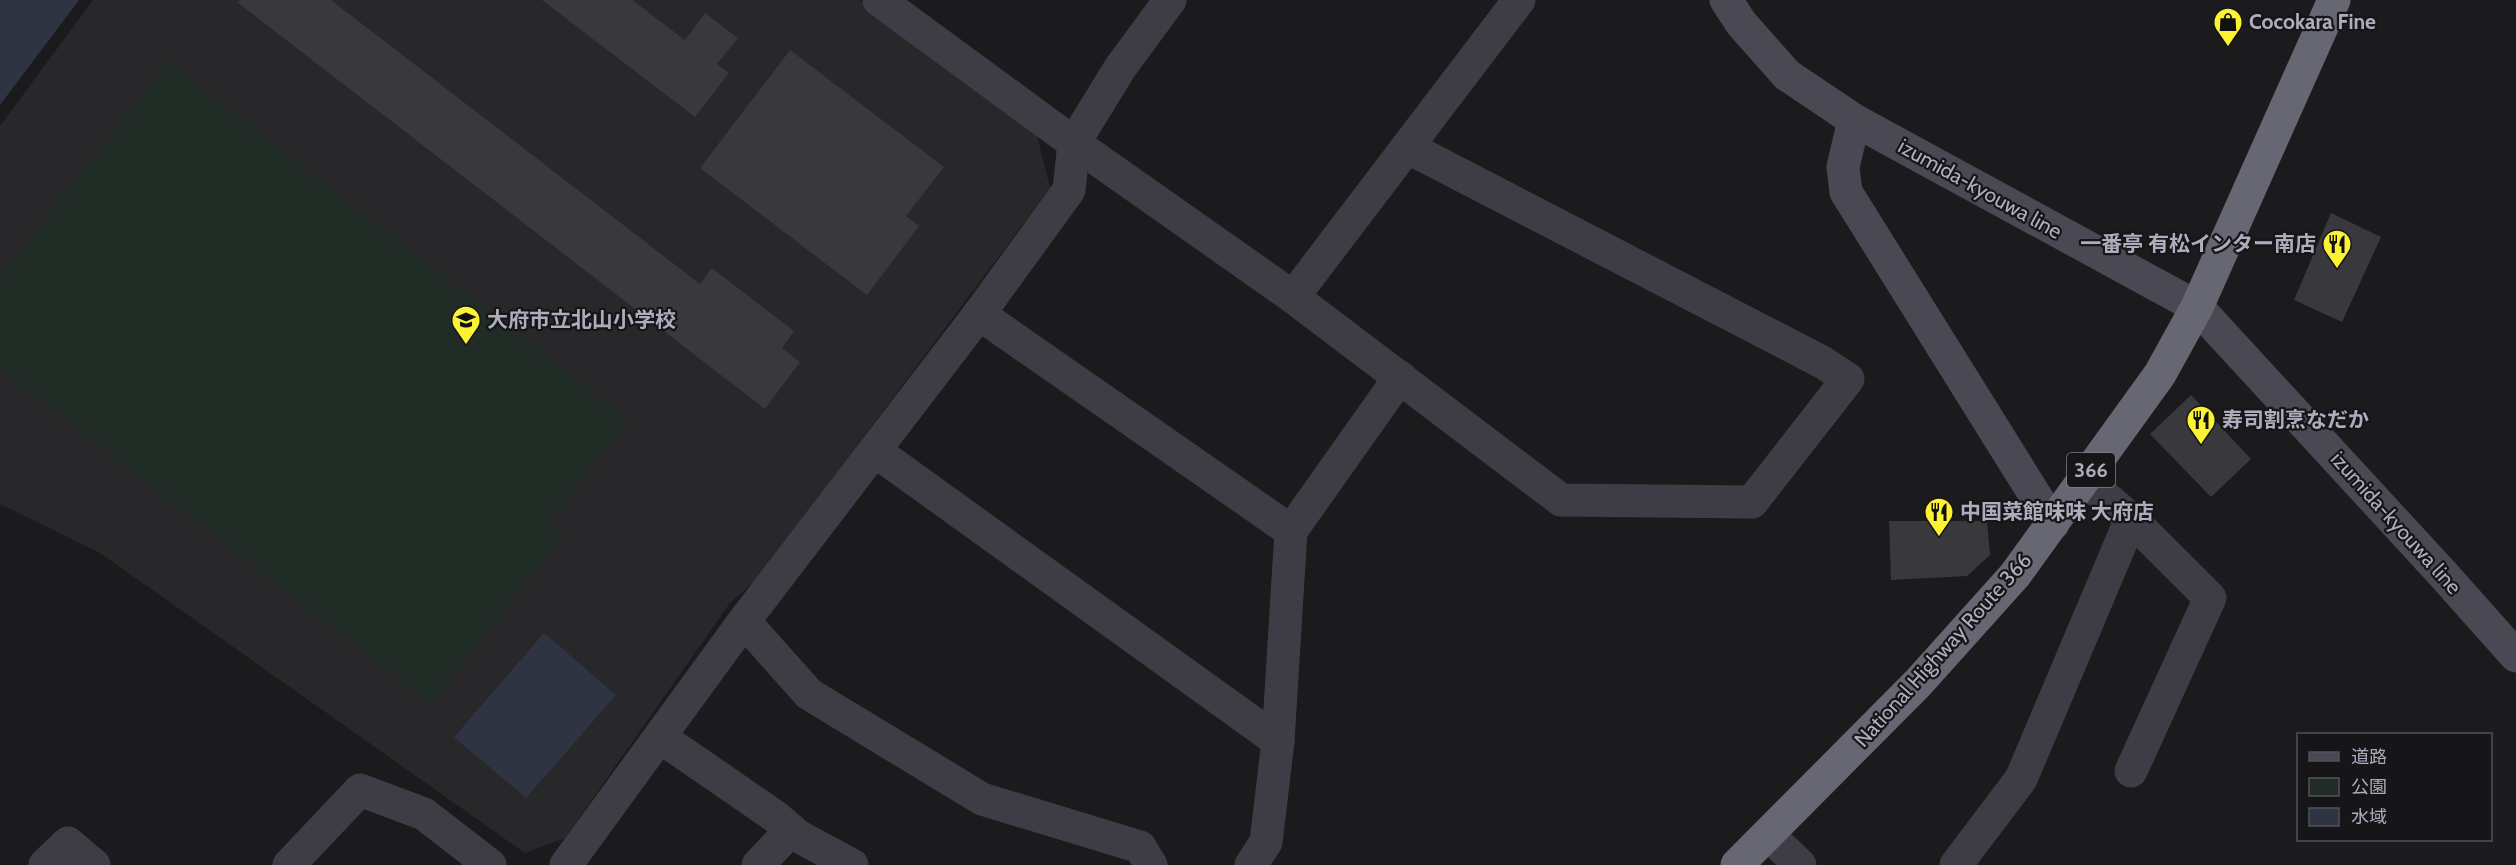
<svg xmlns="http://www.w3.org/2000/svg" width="2516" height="865" viewBox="0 0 2516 865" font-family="Cabin,'Noto Sans JP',sans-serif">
<rect width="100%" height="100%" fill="#1b1b1d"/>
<polygon fill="#28272a" points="93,0 859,0 1034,123 1050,188 759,577 730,603 565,838 525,853 100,553 0,504 0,126"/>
<polygon fill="#222c26" points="168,62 628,420 548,522 563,535 431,704 0,368 0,277"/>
<g fill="#2f3443">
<polygon points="0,0 79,0 0,105"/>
<polygon points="544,633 616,695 526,798 454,737"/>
</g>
<g fill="#39383c">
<polygon points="240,0 331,0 700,284 712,268 794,331 782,348 800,362 765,409 238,3"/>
<polygon points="542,0 632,0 685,40 705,13 738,38 717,64 729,73 695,117"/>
<polygon points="790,50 944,167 906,216 919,226 867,295 700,168"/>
<polygon points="2331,213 2381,237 2342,322 2294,300"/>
<polygon points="2191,395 2251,459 2211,497 2150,434"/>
<polygon points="1889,521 1987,521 1990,555 1967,576 1891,580"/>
</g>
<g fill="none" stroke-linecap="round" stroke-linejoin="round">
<g stroke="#3e3d45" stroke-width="33">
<polyline points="879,0 1074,143 1293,297 1561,500 1752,502 1848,379 1822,362 1407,147"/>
<polyline points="1293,297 1519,0"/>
<polyline points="979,314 1291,531"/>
<polyline points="875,451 1278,741"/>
<polyline points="2084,479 2131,519 2210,598 2131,771"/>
<polyline points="744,621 809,694 982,799 1140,847 1151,865"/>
<polyline points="660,737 776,817 798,836 852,865"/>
<polyline points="1769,835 1800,865"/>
<polyline points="45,865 68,843 94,865"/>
<polyline points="289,865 360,790 424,814 490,865"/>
<polyline points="566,865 744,621 979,314 1069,190 1074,143 1120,68 1170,0"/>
<polyline points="758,865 791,830"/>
<polyline points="1251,865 1266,842 1278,741 1291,531 1400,377"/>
<polyline points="1956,865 2021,779 2131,519"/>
</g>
<g stroke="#4a4953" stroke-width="33">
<polyline points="1726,0 1741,23 1787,75 1854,120 2197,307 2442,573 2516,656"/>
<polyline points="1854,120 1843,167 1846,192 2053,524"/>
</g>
<polyline stroke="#676774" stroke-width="33" points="1737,865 1918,683 2015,575 2160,374 2197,307 2334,0"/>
</g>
<defs>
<g id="shop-pin" transform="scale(1.5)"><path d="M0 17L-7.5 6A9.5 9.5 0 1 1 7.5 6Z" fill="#fcf234" stroke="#161618"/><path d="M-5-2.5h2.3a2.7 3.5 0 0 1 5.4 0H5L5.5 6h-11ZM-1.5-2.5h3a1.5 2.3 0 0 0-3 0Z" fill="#111"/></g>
<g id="restaurant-pin" transform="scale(1.5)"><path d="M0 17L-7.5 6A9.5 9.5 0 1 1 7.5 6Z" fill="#fcf234" stroke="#161618"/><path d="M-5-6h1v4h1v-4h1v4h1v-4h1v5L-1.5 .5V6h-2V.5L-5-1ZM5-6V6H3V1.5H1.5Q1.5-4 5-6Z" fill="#111"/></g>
<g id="school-pin" transform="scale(1.5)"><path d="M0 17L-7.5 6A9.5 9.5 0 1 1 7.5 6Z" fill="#fcf234" stroke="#161618"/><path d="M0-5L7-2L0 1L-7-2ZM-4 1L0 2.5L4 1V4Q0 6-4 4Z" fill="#111"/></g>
</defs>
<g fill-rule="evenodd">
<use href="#shop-pin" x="2228" y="22"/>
<use href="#restaurant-pin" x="2337" y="244"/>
<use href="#school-pin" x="466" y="320"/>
<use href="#restaurant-pin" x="2201" y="420"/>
<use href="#restaurant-pin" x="1939" y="512"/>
</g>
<g text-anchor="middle" stroke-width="4.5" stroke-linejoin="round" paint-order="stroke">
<rect fill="#161618" stroke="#80808c" stroke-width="1.5" x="2067" y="453" width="48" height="34" rx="4.5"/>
<g font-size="20" font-weight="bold" fill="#adadbd">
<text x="2091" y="477">366</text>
</g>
<g font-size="21" font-weight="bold" fill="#adadbd" stroke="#161618" text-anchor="start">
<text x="2249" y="29">Cocokara Fine</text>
<text x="2316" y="251" text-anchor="end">一番亭 有松インター南店</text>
<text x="487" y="327">大府市立北山小学校</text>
<text x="2222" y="427">寿司割烹なだか</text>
<text x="1960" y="519">中国菜館味味 大府店</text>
</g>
<g font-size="21" fill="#adadbd" stroke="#161618">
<text transform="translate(1980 189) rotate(29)" y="7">izumida-kyouwa line</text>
<text transform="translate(2396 523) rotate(48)" y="7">izumida-kyouwa line</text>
<text transform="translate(1943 650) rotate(-48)" y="7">National Highway Route 366</text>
</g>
</g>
<rect x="2297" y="733" width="195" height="108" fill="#161618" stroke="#52525a" stroke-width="1.5"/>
<rect x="2309" y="752" width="30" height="9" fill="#4a4953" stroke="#52525a" stroke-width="1.5"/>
<text x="2351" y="763" font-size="18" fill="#adadbd">道路</text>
<rect x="2309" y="778" width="30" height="18" fill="#222c26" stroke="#52525a" stroke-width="1.5"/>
<text x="2351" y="793" font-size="18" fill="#adadbd">公園</text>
<rect x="2309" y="808" width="30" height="18" fill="#2f3443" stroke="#52525a" stroke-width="1.5"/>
<text x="2351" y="823" font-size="18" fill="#adadbd">水域</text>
</svg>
